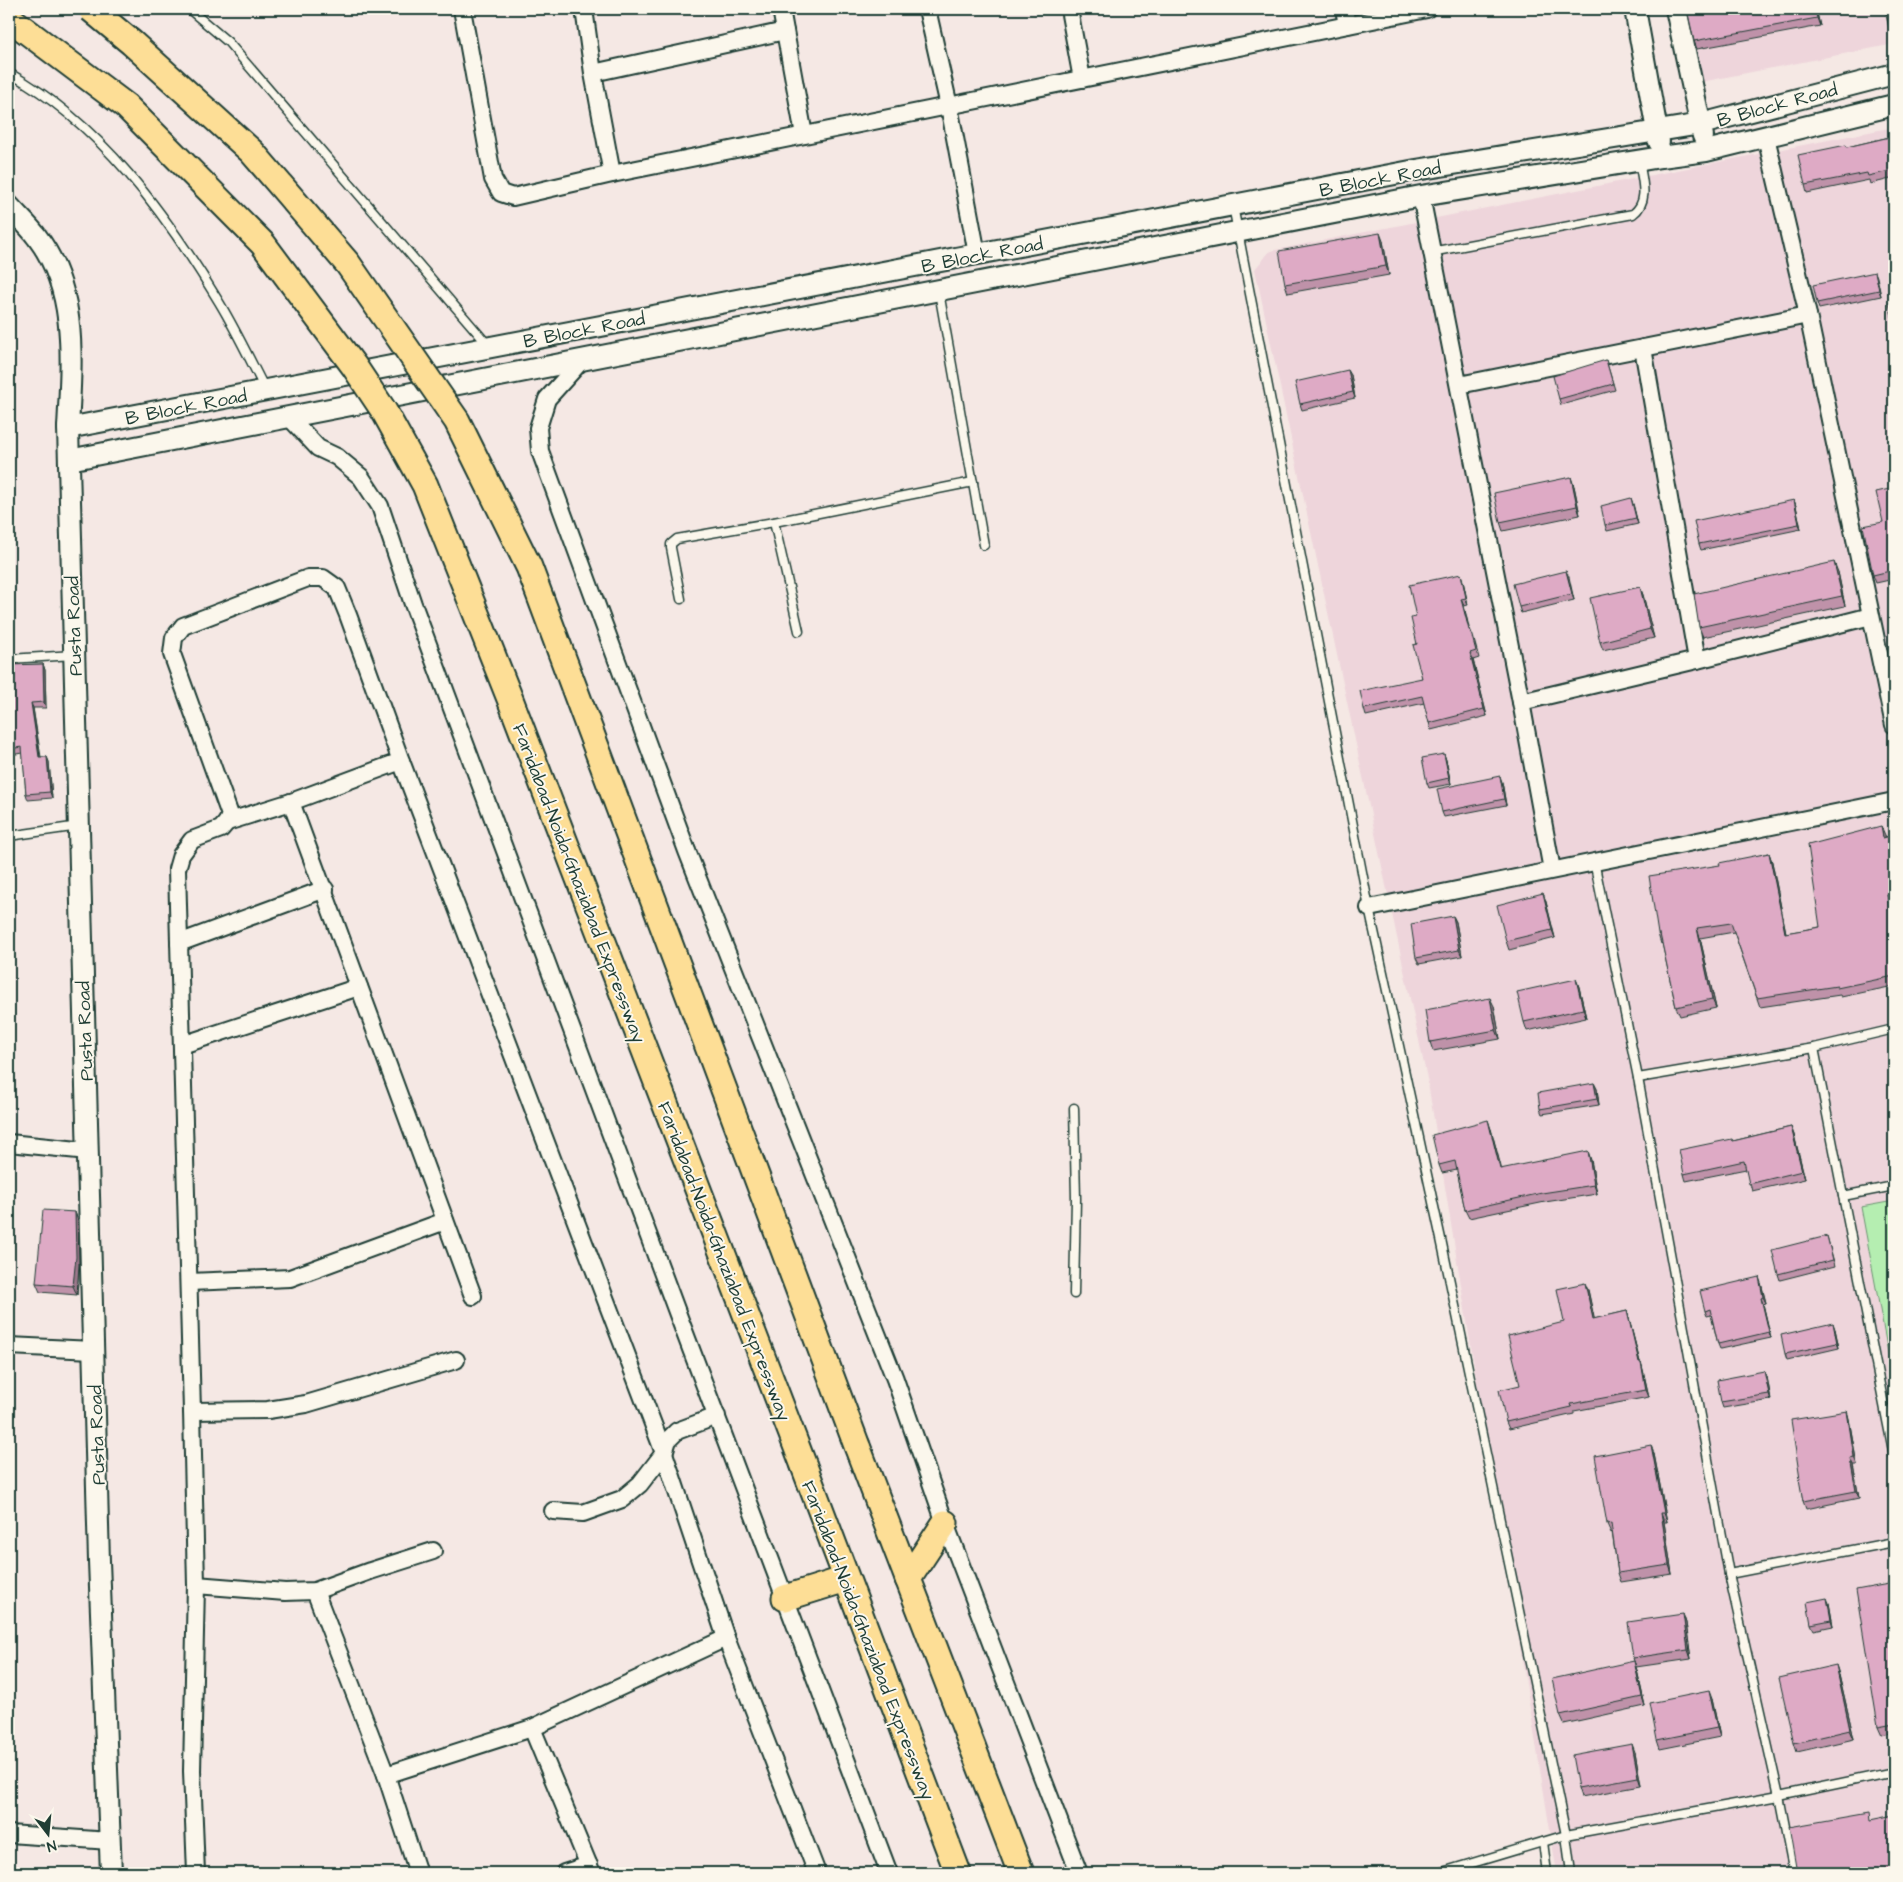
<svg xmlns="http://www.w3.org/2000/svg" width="1903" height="1882" viewBox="0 0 1903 1882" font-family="'Architects Daughter',sans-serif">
<rect width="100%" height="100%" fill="#f5e8e4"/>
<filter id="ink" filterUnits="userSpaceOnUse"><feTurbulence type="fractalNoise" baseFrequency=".02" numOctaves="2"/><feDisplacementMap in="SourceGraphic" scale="10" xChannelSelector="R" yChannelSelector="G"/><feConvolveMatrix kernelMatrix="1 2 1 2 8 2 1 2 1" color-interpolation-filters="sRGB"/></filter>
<g filter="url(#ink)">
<g fill="#eed5db">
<polygon points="1670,9 1894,9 1894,44 1686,85"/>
<polygon points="1894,127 1894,1873 1557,1873 1428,1083 1255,269 1270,251"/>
</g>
<polygon fill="#b5eeb1" stroke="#6a9672" points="1894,1201 1894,1385 1861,1207"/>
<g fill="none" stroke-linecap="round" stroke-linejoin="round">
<g stroke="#1f3d34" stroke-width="11">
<g id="service">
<polyline points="189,9 228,42 488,345"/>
<polyline points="1890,9 1894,28"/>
<path d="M9,73C100,123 166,214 219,302C236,330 250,360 265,389"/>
<polyline points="1233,206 1369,908 1441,1239 1566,1835 1779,1796 1894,1772"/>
<path d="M1431,252L1633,214C1650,201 1642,180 1639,161"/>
<polyline points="939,292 984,545"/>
<polyline points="774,522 799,631"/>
<polyline points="681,599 671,548 671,544 677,539 774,522 973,482"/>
<polyline points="9,659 74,655"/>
<polyline points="9,836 79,826"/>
<polyline points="1594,861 1638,1078 1729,1574 1779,1796 1794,1873"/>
<polyline points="1814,1048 1894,1456"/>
<polyline points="1638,1078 1814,1048 1894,1029"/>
<polyline points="1843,1196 1894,1186"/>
<polyline points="1074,1294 1076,1199 1074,1108"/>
<polyline points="1729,1574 1894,1542"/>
<polyline points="1543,1842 1547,1873"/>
<polyline points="1439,1873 1566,1835 1571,1873"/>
</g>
</g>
<g stroke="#1f3d34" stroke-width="20">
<g id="minor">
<polyline points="462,9 493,179 501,193 513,197 612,174 1427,9"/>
<polyline points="584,9 593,73 612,174"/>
<polyline points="781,9 804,135"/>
<polyline points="927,9 949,106 977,254"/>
<polyline points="1069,9 1082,79"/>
<polyline points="1344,9 1347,25"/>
<polyline points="593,73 785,31"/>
<polyline points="1766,137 1808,315 1894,725"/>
<polyline points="1421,196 1521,702 1552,870"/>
<polyline points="1643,348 1697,660"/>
<polyline points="582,360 547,399 538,428 540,451 687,851 895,1379 945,1523 1079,1873"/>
<polyline points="1459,385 1808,315"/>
<polyline points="289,417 318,448 337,457 361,477 380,506 413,604 680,1320 889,1873"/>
<polyline points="1521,702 1697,660 1871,616"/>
<polyline points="291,802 473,1296"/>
<polyline points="227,822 291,802 401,761"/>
<polyline points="1369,908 1894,801"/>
<polyline points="179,943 325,889"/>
<polyline points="182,1045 359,987"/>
<polyline points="9,1143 88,1151"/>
<polyline points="189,1282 290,1278 445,1221"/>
<polyline points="9,1346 93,1350"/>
<polyline points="192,1411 268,1410 306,1404 456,1360"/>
<polyline points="553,1511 583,1513 622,1499 640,1484 664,1453 668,1440 677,1431 717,1416"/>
<polyline points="196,1585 285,1592 315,1591 370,1571 433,1551"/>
<polyline points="315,1591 386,1775 418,1873"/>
<polyline points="532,1728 592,1873"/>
<polyline points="386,1775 532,1728 726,1638"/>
<polyline points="9,1834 110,1841"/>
<polyline points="196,1873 192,1771 196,1585 192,1411 177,869 181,855 192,840 221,829 227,822 230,815 172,654 174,638 183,626 308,578 323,578 337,588 348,615 401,761 664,1453 726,1638 817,1873"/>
<polyline points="564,1873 589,1865"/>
</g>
</g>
<g stroke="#1f3d34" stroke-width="24">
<g id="tertiary">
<polyline points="1635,9 1659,142"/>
<polyline points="1676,9 1703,136"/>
<path d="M9,206C18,216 29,226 37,237C79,292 71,364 68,428L99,1561L111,1873"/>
<polyline points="68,428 1416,170 1701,124 1894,74"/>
<polyline points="69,460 1421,196 1661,157 1706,151 1894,105"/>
</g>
</g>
<g stroke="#1f3d34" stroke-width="29">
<g id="primary">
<polyline points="857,1446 1021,1873"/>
<polyline points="804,1466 958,1873"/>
<polyline points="908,1579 945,1523"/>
<polyline points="785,1598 846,1579"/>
</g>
</g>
<use href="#service" stroke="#fbf7ec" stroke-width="8"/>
<use href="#minor" stroke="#fbf7ec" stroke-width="16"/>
<use href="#tertiary" stroke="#fbf7ec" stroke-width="20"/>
<use href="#primary" stroke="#fdde96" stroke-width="25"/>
<g stroke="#1f3d34" stroke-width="29" stroke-linecap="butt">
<g id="primary-bridge">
<polyline points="91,9 132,43 252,152 348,264 457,421 529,567 857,1446"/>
<polyline points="9,18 126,106 263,244 354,366 384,411 425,485 510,699 804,1466"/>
</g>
</g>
<use href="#primary-bridge" stroke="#fdde96" stroke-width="25"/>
</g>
<g fill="#bf92a9" stroke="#1f3d34">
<polygon points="1816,9 1820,26 1697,49 1694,41"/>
<polygon points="1894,136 1894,178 1870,184 1869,180 1807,193 1805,185 1847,147"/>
<polygon points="1383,241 1389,275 1288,293 1285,284"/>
<polygon points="1875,272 1881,296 1819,309 1817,303"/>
<polygon points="1606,360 1615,390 1561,405 1559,399"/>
<polygon points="1351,375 1355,398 1302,410 1300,404"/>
<polygon points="1574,486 1580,515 1503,531 1500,522"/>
<polygon points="1894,488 1894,579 1876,583 1873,575 1883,522"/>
<polygon points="1794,500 1796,506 1801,529 1701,550 1699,544"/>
<polygon points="1633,504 1638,524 1607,531 1605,525"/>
<polygon points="1566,571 1574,600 1521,613 1519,607"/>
<polygon points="1838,572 1845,606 1703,637 1699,627"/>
<polygon points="1463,581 1468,605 1464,606 1469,629 1470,629 1473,636 1479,658 1473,660 1487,716 1431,730 1424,703 1366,716 1364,709 1422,678 1417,644 1416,617"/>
<polygon points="1640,587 1643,595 1654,638 1603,650 1600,642"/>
<polygon points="43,664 45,670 46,708 33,708 41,757 47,757 49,762 52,798 28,800 26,794 23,753 9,755 9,665"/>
<polygon points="1444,754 1446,760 1451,784 1429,788 1427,783"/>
<polygon points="1502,782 1506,805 1444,817 1442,812"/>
<polygon points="1885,835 1885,837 1894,835 1894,904 1891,905 1894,923 1894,986 1841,997 1840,995 1760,1007 1734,932 1700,938 1716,1008 1680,1016 1676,1007 1662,943 1661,944 1658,934 1720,865 1769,853 1772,862 1786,933 1820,927"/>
<polygon points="1543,893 1546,902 1555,938 1509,950 1506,941"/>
<polygon points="1453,916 1456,922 1462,956 1419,964 1416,958"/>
<polygon points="1576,979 1579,987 1586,1018 1527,1031 1524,1022"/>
<polygon points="1494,1006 1500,1039 1433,1051 1430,1042"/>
<polygon points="1594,1083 1597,1089 1599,1105 1542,1114 1540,1109"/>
<polygon points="1791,1127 1794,1135 1805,1179 1752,1191 1746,1169 1686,1181 1684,1174 1733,1141"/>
<polygon points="1491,1129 1501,1169 1591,1160 1597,1194 1545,1202 1469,1218 1465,1210 1457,1170 1442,1173 1439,1165"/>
<polygon points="75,1212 78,1221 79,1265 77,1295 40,1292 36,1283"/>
<polygon points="1827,1236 1835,1266 1780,1280 1778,1274"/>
<polygon points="1761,1283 1766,1303 1763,1304 1771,1338 1720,1349 1718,1344 1711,1315 1707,1316 1705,1311"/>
<polygon points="1588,1290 1594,1319 1627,1311 1629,1319 1640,1362 1641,1362 1643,1370 1649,1397 1574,1411 1574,1414 1509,1429 1506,1422 1520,1385 1564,1322"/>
<polygon points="1835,1329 1839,1348 1787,1360 1785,1354"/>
<polygon points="1767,1377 1771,1400 1723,1408 1721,1402"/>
<polygon points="1847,1411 1849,1419 1857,1465 1853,1465 1859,1498 1806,1509 1803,1501 1800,1479"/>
<polygon points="1654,1454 1667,1522 1664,1522 1672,1574 1621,1582 1618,1573 1612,1532 1611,1533 1607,1524"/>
<polygon points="1894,1583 1894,1732 1882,1735 1878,1726"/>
<polygon points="1829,1603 1833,1626 1814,1630 1811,1624"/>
<polygon points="1683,1614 1686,1623 1691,1659 1636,1667 1633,1658"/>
<polygon points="1637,1670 1645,1706 1564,1724 1560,1715"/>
<polygon points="1839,1674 1854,1739 1797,1752 1794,1743"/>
<polygon points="1712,1699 1720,1737 1660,1749 1657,1740"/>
<polygon points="1635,1752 1641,1786 1581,1797 1578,1788"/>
</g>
<g fill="#9b778a" stroke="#1f3d34">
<polygon points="1815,9 1816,9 1820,26 1817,18"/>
<polygon points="1380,233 1383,241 1389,275 1386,266"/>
<polygon points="1875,272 1877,277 1881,296 1879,290"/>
<polygon points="1348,370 1351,375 1355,398 1353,392"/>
<polygon points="1571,477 1574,486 1580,515 1577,506"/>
<polygon points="1631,498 1633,504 1638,524 1636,518"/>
<polygon points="1794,500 1796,506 1801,529 1799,524"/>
<polygon points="1834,562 1838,572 1845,606 1842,596"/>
<polygon points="1566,571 1569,577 1574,600 1572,594"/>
<polygon points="1461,574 1463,581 1468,605 1466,598"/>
<polygon points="1640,587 1643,595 1654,638 1650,629"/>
<polygon points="1461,599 1464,606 1471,636 1469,630"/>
<polygon points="1470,653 1473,660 1487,716 1484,709"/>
<polygon points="43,664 45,670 46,708 44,702"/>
<polygon points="31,703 33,708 41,763 39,757"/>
<polygon points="1444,754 1446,760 1451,784 1449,778"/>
<polygon points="47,757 49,762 52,798 50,792"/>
<polygon points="1500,776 1502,782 1506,805 1504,799"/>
<polygon points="1881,826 1885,835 1887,847 1883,838"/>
<polygon points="1769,853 1772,862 1788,943 1785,933"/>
<polygon points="1543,893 1546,902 1555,938 1552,930"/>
<polygon points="1887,895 1891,905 1894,923 1894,930"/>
<polygon points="1453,916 1456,922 1462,956 1459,950"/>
<polygon points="1697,928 1700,938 1716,1008 1712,999"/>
<polygon points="1576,979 1579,987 1586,1018 1583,1009"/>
<polygon points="1490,998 1494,1006 1500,1039 1496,1030"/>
<polygon points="1594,1083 1597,1089 1599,1105 1597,1099"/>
<polygon points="1488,1120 1491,1129 1504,1178 1500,1169"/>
<polygon points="1791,1127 1794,1135 1805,1179 1802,1171"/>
<polygon points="1588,1151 1591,1160 1597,1194 1594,1185"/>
<polygon points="75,1212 78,1221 79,1265 77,1295 73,1286"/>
<polygon points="1759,1277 1761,1283 1766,1303 1763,1297"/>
<polygon points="1585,1283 1588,1290 1596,1326 1593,1319"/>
<polygon points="1761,1298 1763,1304 1771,1338 1769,1332"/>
<polygon points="1627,1311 1629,1319 1642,1370 1639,1362"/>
<polygon points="1833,1323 1835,1329 1839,1348 1837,1343"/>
<polygon points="1641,1362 1643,1370 1649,1397 1646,1390"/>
<polygon points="1764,1371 1767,1377 1771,1400 1769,1394"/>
<polygon points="1847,1411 1849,1419 1857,1465 1854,1457"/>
<polygon points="1651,1445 1654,1454 1667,1522 1664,1513"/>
<polygon points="1850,1458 1853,1465 1859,1498 1856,1491"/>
<polygon points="1661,1513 1664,1522 1672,1574 1669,1565"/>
<polygon points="1827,1598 1829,1603 1833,1626 1831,1620"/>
<polygon points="1683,1614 1686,1623 1691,1659 1688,1650"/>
<polygon points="1634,1661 1637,1670 1645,1706 1642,1697"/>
<polygon points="1836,1665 1839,1674 1854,1739 1850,1730"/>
<polygon points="1709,1691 1712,1699 1720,1737 1717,1728"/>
<polygon points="1632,1744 1635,1752 1641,1786 1638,1777"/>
</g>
<g fill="#deaac5" stroke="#1f3d34">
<polygon points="1687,9 1815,9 1817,18 1694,41"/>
<polygon points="1894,136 1894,170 1868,176 1867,173 1805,185 1798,155 1846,145 1847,147"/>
<polygon points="1380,233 1386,266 1285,284 1279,251"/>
<polygon points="1875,272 1879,290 1817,303 1813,285"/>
<polygon points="1894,301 1894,325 1889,303"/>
<polygon points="1606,360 1613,384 1559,399 1553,376"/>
<polygon points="1348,370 1353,392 1300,404 1295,382"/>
<polygon points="1571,477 1577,506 1500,522 1494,493"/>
<polygon points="1894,488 1894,570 1873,575 1863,526 1883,522 1876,492"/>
<polygon points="1631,498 1636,518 1605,525 1601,506"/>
<polygon points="1794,500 1799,524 1699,544 1694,521"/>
<polygon points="1834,562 1842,596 1699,627 1694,594"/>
<polygon points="1566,571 1572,594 1519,607 1513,584"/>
<polygon points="1461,574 1466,598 1461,599 1469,630 1470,629 1476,651 1470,653 1484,709 1429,723 1422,696 1364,709 1360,691 1422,678 1413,645 1417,644 1411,618 1416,617 1409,585"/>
<polygon points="1640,587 1650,629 1600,642 1590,598"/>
<polygon points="43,664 44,702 31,703 39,757 47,757 50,792 26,794 22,747 9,749 9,665"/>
<polygon points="1444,754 1449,778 1427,783 1422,758"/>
<polygon points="1500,776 1504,799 1442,812 1437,789"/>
<polygon points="1881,826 1883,838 1894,835 1894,894 1887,895 1894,930 1894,976 1837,988 1837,986 1757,998 1731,923 1697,928 1712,999 1676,1007 1660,934 1658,934 1649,876 1720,865 1719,863 1769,853 1785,933 1820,927 1808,845"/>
<polygon points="1543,893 1552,930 1506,941 1497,905"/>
<polygon points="1453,916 1459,950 1416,958 1411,924"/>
<polygon points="1576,979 1583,1009 1524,1022 1517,992"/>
<polygon points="1490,998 1496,1030 1430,1042 1425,1010"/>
<polygon points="1594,1083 1597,1099 1540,1109 1538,1093"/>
<polygon points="1488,1120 1500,1169 1588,1151 1594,1185 1542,1193 1465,1210 1455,1161 1439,1165 1432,1135"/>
<polygon points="1791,1127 1802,1171 1749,1184 1744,1161 1684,1174 1679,1150 1732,1139 1733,1141"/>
<polygon points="43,1210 75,1212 76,1257 73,1286 36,1283"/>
<polygon points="1827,1236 1833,1260 1778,1274 1772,1250"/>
<polygon points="1759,1277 1763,1297 1761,1298 1769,1332 1718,1344 1710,1309 1705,1311 1700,1291"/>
<polygon points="1585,1283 1593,1319 1627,1311 1639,1362 1641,1362 1646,1390 1571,1404 1572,1407 1506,1422 1499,1390 1520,1385 1508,1336 1564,1322 1557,1289"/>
<polygon points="1833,1323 1837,1343 1785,1354 1781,1335"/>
<polygon points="1764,1371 1769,1394 1721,1402 1717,1380"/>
<polygon points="1847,1411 1854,1457 1850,1458 1856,1491 1803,1501 1799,1479 1800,1479 1791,1420"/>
<polygon points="1651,1445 1664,1513 1661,1513 1669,1565 1618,1573 1611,1523 1607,1524 1595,1456"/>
<polygon points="1894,1583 1894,1723 1878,1726 1856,1590"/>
<polygon points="1827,1598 1831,1620 1811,1624 1807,1602"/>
<polygon points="1683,1614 1688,1650 1633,1658 1628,1622"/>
<polygon points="1634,1661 1642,1697 1560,1715 1552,1679"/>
<polygon points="1836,1665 1850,1730 1794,1743 1779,1678"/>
<polygon points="1709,1691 1717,1728 1657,1740 1650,1703"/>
<polygon points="1632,1744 1638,1777 1578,1788 1572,1755"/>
<polygon points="1869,1813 1870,1821 1894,1816 1894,1873 1797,1873 1789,1827"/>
</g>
</g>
<g text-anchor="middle" stroke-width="4" stroke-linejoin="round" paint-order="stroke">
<g font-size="19" fill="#1f3d34" stroke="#fbf7ec">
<text transform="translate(1777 104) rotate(-15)" y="7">B Block Road</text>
<text transform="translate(1380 178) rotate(-11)" y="7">B Block Road</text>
<text transform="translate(982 254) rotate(-11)" y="7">B Block Road</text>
<text transform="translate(584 329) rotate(-11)" y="7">B Block Road</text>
<text transform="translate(186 406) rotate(-11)" y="7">B Block Road</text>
<text transform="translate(73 626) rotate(-92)" y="7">Pusta Road</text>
<text transform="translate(580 883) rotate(69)" y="7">Faridabad-Noida-Ghaziabad Expressway</text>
<text transform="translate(84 1031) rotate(-92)" y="7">Pusta Road</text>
<text transform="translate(725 1261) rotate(69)" y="7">Faridabad-Noida-Ghaziabad Expressway</text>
<text transform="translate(96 1435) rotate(-92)" y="7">Pusta Road</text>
<text transform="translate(869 1640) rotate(69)" y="7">Faridabad-Noida-Ghaziabad Expressway</text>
</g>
</g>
<rect width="1903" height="1882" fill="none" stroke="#fbf7ec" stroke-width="30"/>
<rect x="15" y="15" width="1873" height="1852" fill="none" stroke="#1f3d34" stroke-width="2" filter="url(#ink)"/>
<g transform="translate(48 1834) rotate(164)" stroke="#fbf7ec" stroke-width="4" paint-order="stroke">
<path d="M0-4L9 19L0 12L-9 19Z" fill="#1f3d34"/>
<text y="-8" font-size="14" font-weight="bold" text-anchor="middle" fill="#1f3d34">N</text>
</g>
</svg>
